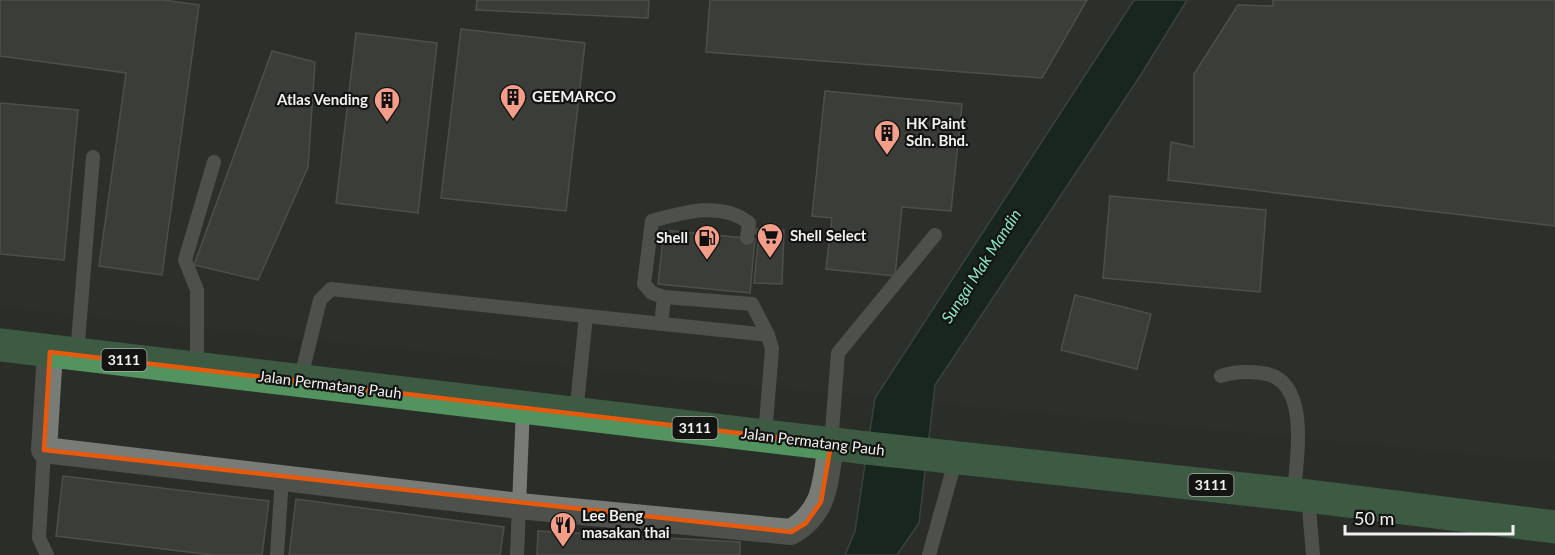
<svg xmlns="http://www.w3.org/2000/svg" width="1555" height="555" viewBox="0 0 1555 555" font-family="Lato,sans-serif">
<rect width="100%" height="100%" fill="#2b2d29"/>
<polygon fill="#2f342a" points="0,0 1555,0 1555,462 739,384 0,307"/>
<polygon fill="#001d12" stroke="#485d54" stroke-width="1.5" points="1134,0 1187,0 1142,73 935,385 919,523 897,555 845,555 855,531 875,398"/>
<g fill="#4f504a" stroke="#777772" stroke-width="1.5">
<polygon points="0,0 163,0 199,5 162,275 99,266 126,73 0,56"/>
<polygon points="477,0 649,0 648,18 476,10"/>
<polygon points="710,0 1087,0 1042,78 706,52"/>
<polygon points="1273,0 1555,0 1555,226 1168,180 1171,142 1194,147 1194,74 1238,5 1273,6"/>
<polygon points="461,29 585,43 566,211 441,198"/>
<polygon points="356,33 437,43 418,213 336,203"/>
<polygon points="272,51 315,62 308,167 258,280 194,265"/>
<polygon points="825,91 962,104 951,211 902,207 895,276 826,269 832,218 812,216"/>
<polygon points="0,103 78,110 64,260 0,254"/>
<polygon points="1110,196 1266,210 1260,292 1103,278"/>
<polygon points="756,229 784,230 782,284 754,283 759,235 756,234"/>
<polygon points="664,230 755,239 750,293 658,284"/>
<polygon points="1075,295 1151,314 1137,369 1061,350"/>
<polygon points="63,476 269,501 262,555 213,555 56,536"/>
<polygon points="296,499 504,527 500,555 289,555"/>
<polygon points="538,531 740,542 740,555 537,555"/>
</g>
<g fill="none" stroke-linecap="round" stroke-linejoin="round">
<g stroke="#787b76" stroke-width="14">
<polyline points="664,297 752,304 768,335"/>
<path d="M661,324L664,297L652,293L644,284L652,221C684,212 722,201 749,223L747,238"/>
<polyline points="77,354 93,157"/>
<polyline points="197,369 197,290 185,260 214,162"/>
<path d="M1221,376C1235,371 1247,371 1262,373C1312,379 1296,459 1294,494"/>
<polyline points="300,381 320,300 331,289 586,316"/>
<polyline points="576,414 586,316 768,335 772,349 765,435"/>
<polyline points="831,444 838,353 935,235"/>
<polyline points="44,450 39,538 47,555"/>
<polyline points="1308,496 1313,555"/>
<polyline points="277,555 282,477"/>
<polyline points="517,555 523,407"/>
<polyline points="929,555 956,458"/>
</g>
<path stroke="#787b76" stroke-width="26" d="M50,352L44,450L519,506L791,532C827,511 825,481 831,444"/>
<polyline stroke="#539360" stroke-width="33" points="0,345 867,448 1308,496 1555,527"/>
</g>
<path d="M0 0H1555V555H0ZM50,352L831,444L821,502L806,523L791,532L44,450Z" fill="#2b2d29" fill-opacity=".55" fill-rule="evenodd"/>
<path fill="none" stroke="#e8590c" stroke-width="4.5" stroke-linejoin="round" d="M50,352L831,444L821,502L806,523L791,532L44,450Z"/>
<defs>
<g id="building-pin" transform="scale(1.35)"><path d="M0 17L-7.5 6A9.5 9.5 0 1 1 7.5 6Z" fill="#f49e8a" stroke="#141513"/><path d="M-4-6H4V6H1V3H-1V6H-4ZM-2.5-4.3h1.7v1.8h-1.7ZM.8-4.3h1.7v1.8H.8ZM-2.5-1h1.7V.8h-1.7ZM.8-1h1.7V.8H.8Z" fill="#111"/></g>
<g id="supermarket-pin" transform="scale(1.35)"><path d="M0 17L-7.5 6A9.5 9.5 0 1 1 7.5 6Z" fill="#f49e8a" stroke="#141513"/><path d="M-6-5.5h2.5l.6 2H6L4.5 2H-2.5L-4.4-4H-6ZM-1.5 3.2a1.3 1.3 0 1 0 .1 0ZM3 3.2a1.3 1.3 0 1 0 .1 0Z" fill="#111"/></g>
<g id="fuel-pin" transform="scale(1.35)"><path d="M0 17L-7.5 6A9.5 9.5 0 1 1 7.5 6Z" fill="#f49e8a" stroke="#141513"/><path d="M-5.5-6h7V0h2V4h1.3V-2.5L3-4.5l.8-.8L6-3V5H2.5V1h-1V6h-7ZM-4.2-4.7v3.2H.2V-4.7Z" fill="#111"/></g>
<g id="restaurant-pin" transform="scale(1.35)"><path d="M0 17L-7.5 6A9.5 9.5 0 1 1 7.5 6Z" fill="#f49e8a" stroke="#141513"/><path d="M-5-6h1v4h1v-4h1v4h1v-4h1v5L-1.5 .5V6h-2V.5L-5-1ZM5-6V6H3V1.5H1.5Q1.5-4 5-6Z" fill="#111"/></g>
</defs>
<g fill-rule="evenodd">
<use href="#building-pin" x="513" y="97"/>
<use href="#building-pin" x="387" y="100"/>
<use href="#building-pin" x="887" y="133"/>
<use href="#supermarket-pin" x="770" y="236"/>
<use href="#fuel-pin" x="707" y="238"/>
<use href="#restaurant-pin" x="563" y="525"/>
</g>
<g text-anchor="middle" stroke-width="4.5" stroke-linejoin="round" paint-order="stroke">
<g fill="#141513" stroke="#afb0ad" stroke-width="1.5">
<rect x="101.5" y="349" width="45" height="22" rx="4.5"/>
<rect x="672.5" y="417" width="45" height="22" rx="4.5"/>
<rect x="1188.5" y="474" width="45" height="22" rx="4.5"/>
</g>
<g font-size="14" font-weight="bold" fill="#f1f2ef">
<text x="124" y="365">3111</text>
<text x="695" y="433">3111</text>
<text x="1211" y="490">3111</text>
</g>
<g font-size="15" font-weight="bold" fill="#f1f2ef" stroke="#141513" text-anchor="start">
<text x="532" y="102">GEEMARCO</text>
<text x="368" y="105" text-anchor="end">Atlas Vending</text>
<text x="906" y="129">HK Paint<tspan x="906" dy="17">Sdn. Bhd.</tspan></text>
<text x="790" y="241">Shell Select</text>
<text x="688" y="243" text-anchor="end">Shell</text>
<text x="582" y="521">Lee Beng<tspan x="582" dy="17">masakan thai</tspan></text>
</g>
<g font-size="15" fill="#f1f2ef" stroke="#141513">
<text transform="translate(330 385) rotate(7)" y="5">Jalan Permatang Pauh</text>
<text transform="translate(813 442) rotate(7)" y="5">Jalan Permatang Pauh</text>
</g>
<g font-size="16" font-style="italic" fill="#89e9c4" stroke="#141513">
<text transform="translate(981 266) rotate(-57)" y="6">Sungai Mak Mandin</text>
</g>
</g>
<path d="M1345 525v9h168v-9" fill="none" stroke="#f1f2ef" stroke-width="3"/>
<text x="1354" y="525" font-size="18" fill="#f1f2ef" stroke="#141513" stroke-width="4.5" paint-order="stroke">50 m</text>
</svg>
